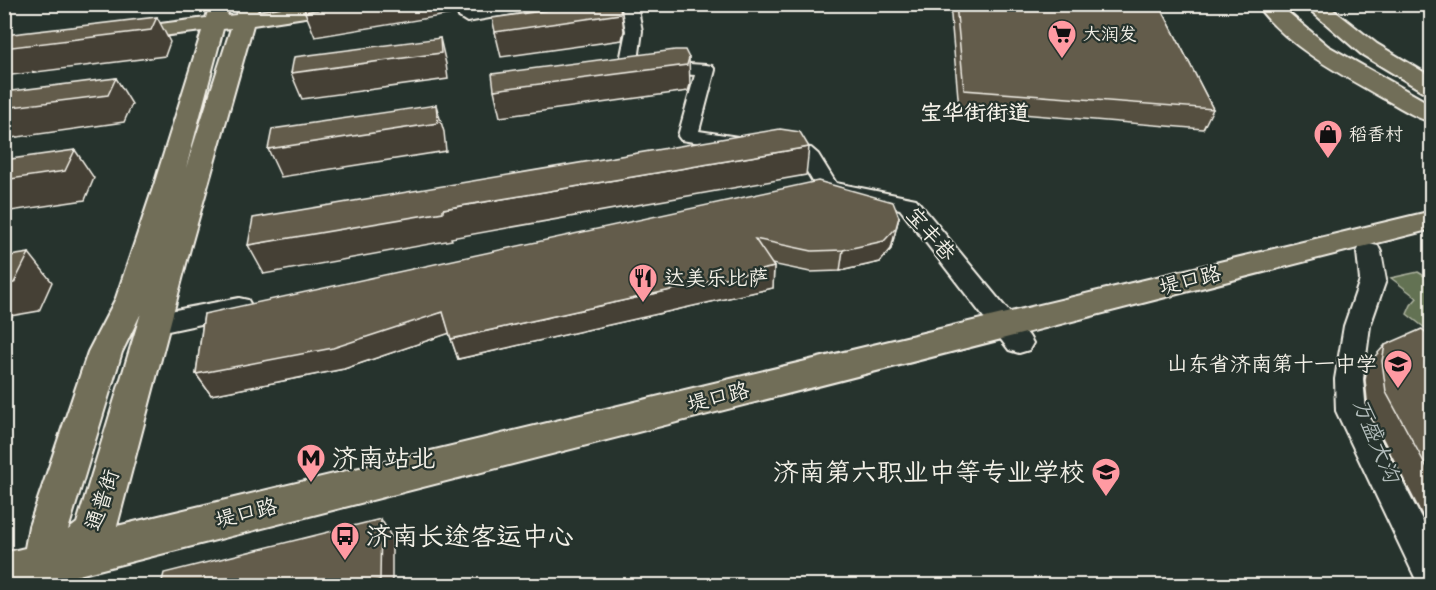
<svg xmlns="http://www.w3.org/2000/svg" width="1436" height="590" viewBox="0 0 1436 590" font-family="Itim,'LXGW WenKai TC',sans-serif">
<rect width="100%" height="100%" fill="#26332d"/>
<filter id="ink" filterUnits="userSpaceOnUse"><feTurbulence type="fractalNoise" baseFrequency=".0167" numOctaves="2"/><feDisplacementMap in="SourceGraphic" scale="12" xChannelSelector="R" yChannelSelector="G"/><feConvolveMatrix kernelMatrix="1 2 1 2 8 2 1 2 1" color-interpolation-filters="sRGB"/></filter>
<g filter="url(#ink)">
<polygon fill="#637253" stroke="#acb29e" stroke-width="1.5" points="1418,272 1431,280 1431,284 1429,285 1431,287 1431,327 1425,328 1407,314 1411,305 1417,298 1391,278"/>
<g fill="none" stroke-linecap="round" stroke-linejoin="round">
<g stroke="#f4f1e8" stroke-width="4">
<g id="minor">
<polygon points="455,4 471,4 473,11 511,4 550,4 542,9 467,22 459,17"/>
<polygon points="621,4 637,4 642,31 638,61 706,65 712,66 715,70 699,131 811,148 818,154 836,183 916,199 1029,336 1033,343 1029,350 1019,353 1009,350 900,209 819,192 799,158 681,140 678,136 695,75 622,70 619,66 626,31"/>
<polygon points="1369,244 1378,246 1381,252 1386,280 1370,326 1363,379 1366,411 1432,539 1432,586 1419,586 1336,411 1335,379 1344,326 1360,280 1357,252 1360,246"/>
<polygon points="239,298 248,300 252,307 248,314 154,334 145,331 141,324 145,317 154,314"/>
</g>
</g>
<g stroke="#f4f1e8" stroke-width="4">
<g id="major">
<path d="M210,4H230L227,16L236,15L239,4H259L257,12L307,4H361L358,8L351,10L253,25L191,245L117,526L1432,211V229L67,578L35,586H4V553L25,548L29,526L88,352L116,298L154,185L202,31L122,41L115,39L111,35L115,31L122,29L206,18ZM231,28L186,168L223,29ZM141,313L77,523L68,530L122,352Z"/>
<path d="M1256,4H1278L1328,46L1432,105V122C1417,119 1403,109 1390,102C1347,78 1285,46 1256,4Z"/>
<polygon points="1303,4 1326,4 1377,44 1432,77 1432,94 1424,92 1361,54"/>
</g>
</g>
<use href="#minor" fill="#26332d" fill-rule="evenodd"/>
<use href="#major" fill="#716e59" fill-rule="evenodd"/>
</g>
<g fill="#554f41" stroke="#f4f1e8" stroke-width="1.5">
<polygon points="950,4 1159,4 1213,109 1203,129 959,109"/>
<polygon points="899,217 891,249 880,262 840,271 810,272 772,264 774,267 773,288 458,359 449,333 344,369 211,395 196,374 204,314"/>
<polygon points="1431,337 1431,528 1428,527 1368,410 1365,380 1368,364 1385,345"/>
</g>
<g fill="#454035" stroke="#f4f1e8" stroke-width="1.5">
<polygon points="351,4 451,4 453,14 315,37 305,12"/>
<polygon points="621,6 624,31 622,40 501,57 495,32"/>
<polygon points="157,17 170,42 165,56 4,76 4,48"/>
<polygon points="440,38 446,64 448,79 302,99 291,73"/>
<polygon points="689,58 690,85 688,91 500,117 494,90"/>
<polygon points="116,78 132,104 124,122 4,139 4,108"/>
<polygon points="436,105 444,132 446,151 281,177 268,149"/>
<polygon points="809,147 806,175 451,238 452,240 264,274 248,245 443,209"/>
<polygon points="75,150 94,178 85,200 4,212 4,180"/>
<polygon points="899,217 891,249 880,262 840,271 843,250"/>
<polygon points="29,253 52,282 39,311 4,317 4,284"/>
<polygon points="774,267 773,288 458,359 451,339"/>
<polygon points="443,312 450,333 344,369 211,395 196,374"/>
<polygon points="381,519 392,538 392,585 357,585"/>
</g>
<g fill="#635c4c" stroke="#f4f1e8" stroke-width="1.5">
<polygon points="304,4 351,4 305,12"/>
<polygon points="591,4 621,4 621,6 620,14 495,32 492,18"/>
<polygon points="956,4 1159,4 1213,109 964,90"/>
<polygon points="157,17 151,30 4,48 4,35"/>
<polygon points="440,38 441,53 291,73 294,57"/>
<polygon points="675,50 685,50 689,58 687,65 494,90 492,74"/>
<polygon points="116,78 108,95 4,108 4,92"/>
<polygon points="436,105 438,123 268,149 272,129"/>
<polygon points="780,129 800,132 809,147 443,209 443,212 248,245 253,218"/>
<polygon points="75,150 65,171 4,180 4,160"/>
<polygon points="818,181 893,202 899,217 896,228 884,241 843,250 812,251 755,239 774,267 451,339 443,312 333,348 196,374 204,314"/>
<polygon points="29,253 14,283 4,284 4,257"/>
<polygon points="1422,329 1431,337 1431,475 1386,392 1382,361 1385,345"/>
<polygon points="381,519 380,580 357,585 161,585 164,573"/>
</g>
</g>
<defs>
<g id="supermarket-pin" transform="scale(1.5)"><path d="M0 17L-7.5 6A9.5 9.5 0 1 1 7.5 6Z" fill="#ff9aa2" stroke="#26332d"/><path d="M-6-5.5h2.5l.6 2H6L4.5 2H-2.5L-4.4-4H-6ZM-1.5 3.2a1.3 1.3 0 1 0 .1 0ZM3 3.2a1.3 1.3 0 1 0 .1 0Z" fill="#111"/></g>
<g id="shop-pin" transform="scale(1.5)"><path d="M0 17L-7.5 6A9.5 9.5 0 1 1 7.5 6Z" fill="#ff9aa2" stroke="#26332d"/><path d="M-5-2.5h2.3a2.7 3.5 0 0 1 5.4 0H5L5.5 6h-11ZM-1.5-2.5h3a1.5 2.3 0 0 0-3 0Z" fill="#111"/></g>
<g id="restaurant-pin" transform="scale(1.5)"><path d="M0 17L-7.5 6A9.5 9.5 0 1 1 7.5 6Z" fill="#ff9aa2" stroke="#26332d"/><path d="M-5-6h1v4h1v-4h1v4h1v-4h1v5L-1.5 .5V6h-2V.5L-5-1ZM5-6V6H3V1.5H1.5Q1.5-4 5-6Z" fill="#111"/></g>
<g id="school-pin" transform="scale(1.5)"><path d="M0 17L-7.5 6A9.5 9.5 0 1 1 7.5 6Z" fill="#ff9aa2" stroke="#26332d"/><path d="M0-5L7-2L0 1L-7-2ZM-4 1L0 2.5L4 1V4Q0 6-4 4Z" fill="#111"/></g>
<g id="metro-pin" transform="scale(1.5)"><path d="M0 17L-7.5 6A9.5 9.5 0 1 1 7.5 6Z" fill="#ff9aa2" stroke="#26332d"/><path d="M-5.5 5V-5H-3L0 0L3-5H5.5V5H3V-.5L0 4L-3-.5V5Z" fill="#111"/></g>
<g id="bus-pin" transform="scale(1.5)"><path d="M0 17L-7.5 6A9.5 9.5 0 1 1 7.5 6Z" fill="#ff9aa2" stroke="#26332d"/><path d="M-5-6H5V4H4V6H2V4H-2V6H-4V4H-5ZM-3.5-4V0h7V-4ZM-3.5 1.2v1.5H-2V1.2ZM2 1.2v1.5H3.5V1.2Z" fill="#111"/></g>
</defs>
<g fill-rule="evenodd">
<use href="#supermarket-pin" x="1062" y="34"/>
<use href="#shop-pin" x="1328" y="134"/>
<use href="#restaurant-pin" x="643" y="278"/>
<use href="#school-pin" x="1398" y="364"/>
<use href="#metro-pin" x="311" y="458"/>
<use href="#school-pin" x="1106" y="472"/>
<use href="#bus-pin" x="345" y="536"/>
</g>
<g text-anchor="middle" stroke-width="4.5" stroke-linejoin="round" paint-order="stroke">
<g font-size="18" fill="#f4f1e8" stroke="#26332d" text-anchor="start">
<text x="1083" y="40">大润发</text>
<text x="1349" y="140">稻香村</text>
</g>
<g font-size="21" fill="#f4f1e8" stroke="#26332d">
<text transform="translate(931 234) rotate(49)" y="7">宝丰巷</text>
<text transform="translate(1190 280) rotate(-14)" y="7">堤口路</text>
<text transform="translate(718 397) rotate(-14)" y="7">堤口路</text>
<text transform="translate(102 500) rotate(-71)" y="7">通普街</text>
<text transform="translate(246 513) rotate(-14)" y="7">堤口路</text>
</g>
<g font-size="21" fill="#f4f1e8" stroke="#26332d" text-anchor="start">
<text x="664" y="285">达美乐比萨</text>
<text x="1377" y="371" text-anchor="end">山东省济南第十一中学</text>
</g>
<g font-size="22" font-weight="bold" fill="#f4f1e8" stroke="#26332d">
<text x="975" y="120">宝华街街道</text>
</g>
<g font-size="22" font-style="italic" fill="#b1bbba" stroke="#26332d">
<text transform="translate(1377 440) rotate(68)" y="8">万盛大沟</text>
</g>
<g font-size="26" fill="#f4f1e8" stroke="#26332d" text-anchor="start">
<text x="332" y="467">济南站北</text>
<text x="1085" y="481" text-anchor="end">济南第六职业中等专业学校</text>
<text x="366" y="545">济南长途客运中心</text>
</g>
</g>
<rect width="1436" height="590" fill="none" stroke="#26332d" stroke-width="24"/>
<rect x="12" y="12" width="1412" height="566" fill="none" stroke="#f4f1e8" stroke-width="2" filter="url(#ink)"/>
</svg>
